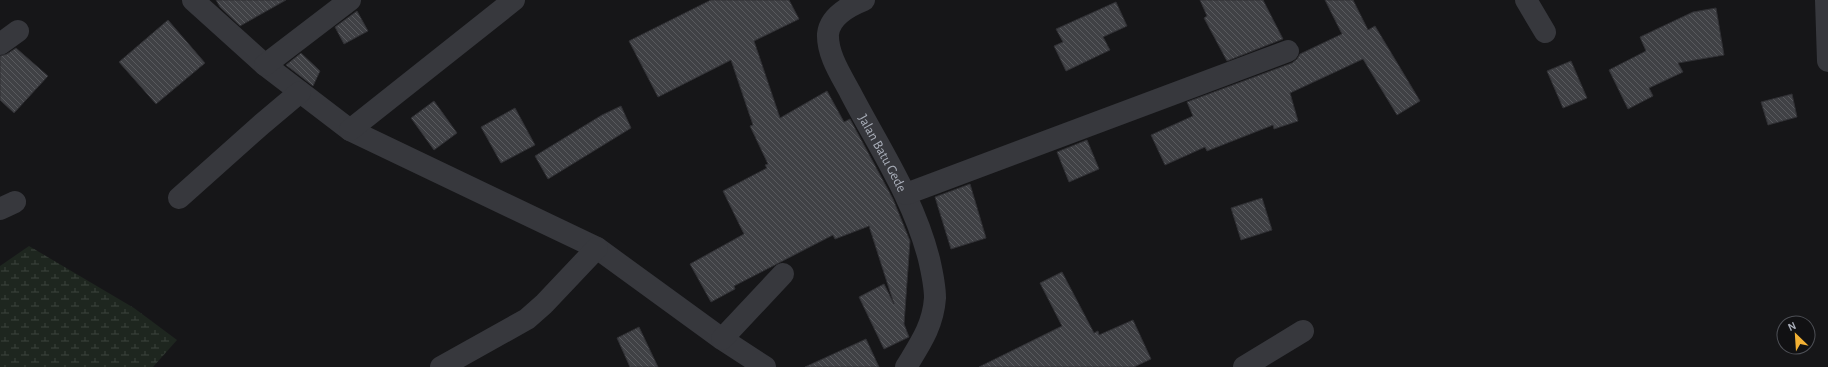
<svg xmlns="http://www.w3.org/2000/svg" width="1828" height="367" viewBox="0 0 1828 367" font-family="'Alegreya Sans',sans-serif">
<defs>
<pattern id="wetland-marsh" width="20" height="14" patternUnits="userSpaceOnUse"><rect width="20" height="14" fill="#1e261f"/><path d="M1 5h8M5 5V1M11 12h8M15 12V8" fill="none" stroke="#3c433d"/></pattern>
<pattern id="building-back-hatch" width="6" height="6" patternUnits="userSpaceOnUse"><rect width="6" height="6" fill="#404145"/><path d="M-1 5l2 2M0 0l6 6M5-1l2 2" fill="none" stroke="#595a5e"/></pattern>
</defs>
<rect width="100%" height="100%" fill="#161618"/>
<polygon fill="url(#wetland-marsh)" points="29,246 134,308 177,340 153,367 0,367 0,266"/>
<g fill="url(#building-back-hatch)" stroke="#303034">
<polygon points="216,0 286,0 240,26 220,7"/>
<polygon points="711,0 789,0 799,19 754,41 780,118 827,91 844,122 850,119 893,199 910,241 904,324 909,337 884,349 859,297 884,284 894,304 869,226 835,239 833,235 734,286 735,289 711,302 690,264 744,234 723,191 767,168 765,165 768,164 750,126 753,125 731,60 658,97 629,41"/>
<polygon points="1200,0 1263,0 1283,39 1227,61 1204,18 1207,16"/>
<polygon points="1325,0 1353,0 1368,30 1375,26 1420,101 1397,115 1363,59 1290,93 1298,121 1274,129 1273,125 1207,151 1205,147 1165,165 1151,135 1193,116 1187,102 1292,63 1297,59 1300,54 1342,34"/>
<polygon points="1116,2 1127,26 1103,37 1110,50 1066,71 1054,46 1063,42 1056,29"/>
<polygon points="1716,8 1724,55 1678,63 1683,72 1649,88 1653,96 1628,109 1609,70 1646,51 1640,37 1693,12"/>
<polygon points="357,11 368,31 344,44 335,27"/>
<polygon points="168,20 205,63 156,104 119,62"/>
<polygon points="16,48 48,76 14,113 0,100 0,56 7,54"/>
<polygon points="301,53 320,71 313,86 286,65"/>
<polygon points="1571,61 1587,98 1563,108 1547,71"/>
<polygon points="1792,94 1797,117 1768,125 1761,102"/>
<polygon points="434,101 457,133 434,150 411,118"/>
<polygon points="621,106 631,128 548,179 535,156 602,115"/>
<polygon points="515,108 535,145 501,163 481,127"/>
<polygon points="1087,140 1099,169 1069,182 1057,152"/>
<polygon points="970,184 986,238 951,249 935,197"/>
<polygon points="1262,198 1272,230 1241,240 1231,208"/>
<polygon points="1062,272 1094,333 1098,331 1099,335 1133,320 1151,359 1134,367 979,367 1062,326 1040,283"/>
<polygon points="639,327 658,367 630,367 617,338"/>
<polygon points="866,339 879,367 805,367"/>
</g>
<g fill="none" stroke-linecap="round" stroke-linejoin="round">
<g stroke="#37383d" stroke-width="22">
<polyline points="193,0 265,65 350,130 597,248 722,339 765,367"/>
<path id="s1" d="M864,0C849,6 830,16 828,34C827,54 841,75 850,92C879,148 913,197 929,259C932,272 935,285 935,298C933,326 920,344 906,367"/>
<polyline points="1526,0 1545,32"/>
<polyline points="1826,0 1828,61"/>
<polyline points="0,44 18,31"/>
<polyline points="265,65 350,0"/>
<polyline points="350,130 514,0"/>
<polyline points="906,194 1288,51"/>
<polyline points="179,198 262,124 300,92"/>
<polyline points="0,209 15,202"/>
<polyline points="722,339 783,274"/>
<polyline points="441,367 527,319 544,304 597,248"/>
<polyline points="1244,367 1303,331"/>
</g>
</g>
<g text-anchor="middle" stroke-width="4" stroke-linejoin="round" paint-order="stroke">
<g font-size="14" fill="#a8adb8" stroke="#111113">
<text dy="5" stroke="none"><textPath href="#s1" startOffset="184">Jalan Batu Gede</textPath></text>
</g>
</g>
<g transform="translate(1796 335) rotate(335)"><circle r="19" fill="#111113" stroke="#4d4f55"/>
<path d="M0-3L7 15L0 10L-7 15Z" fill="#f2b134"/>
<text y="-6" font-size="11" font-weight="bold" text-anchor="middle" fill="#a8adb8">N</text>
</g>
</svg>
